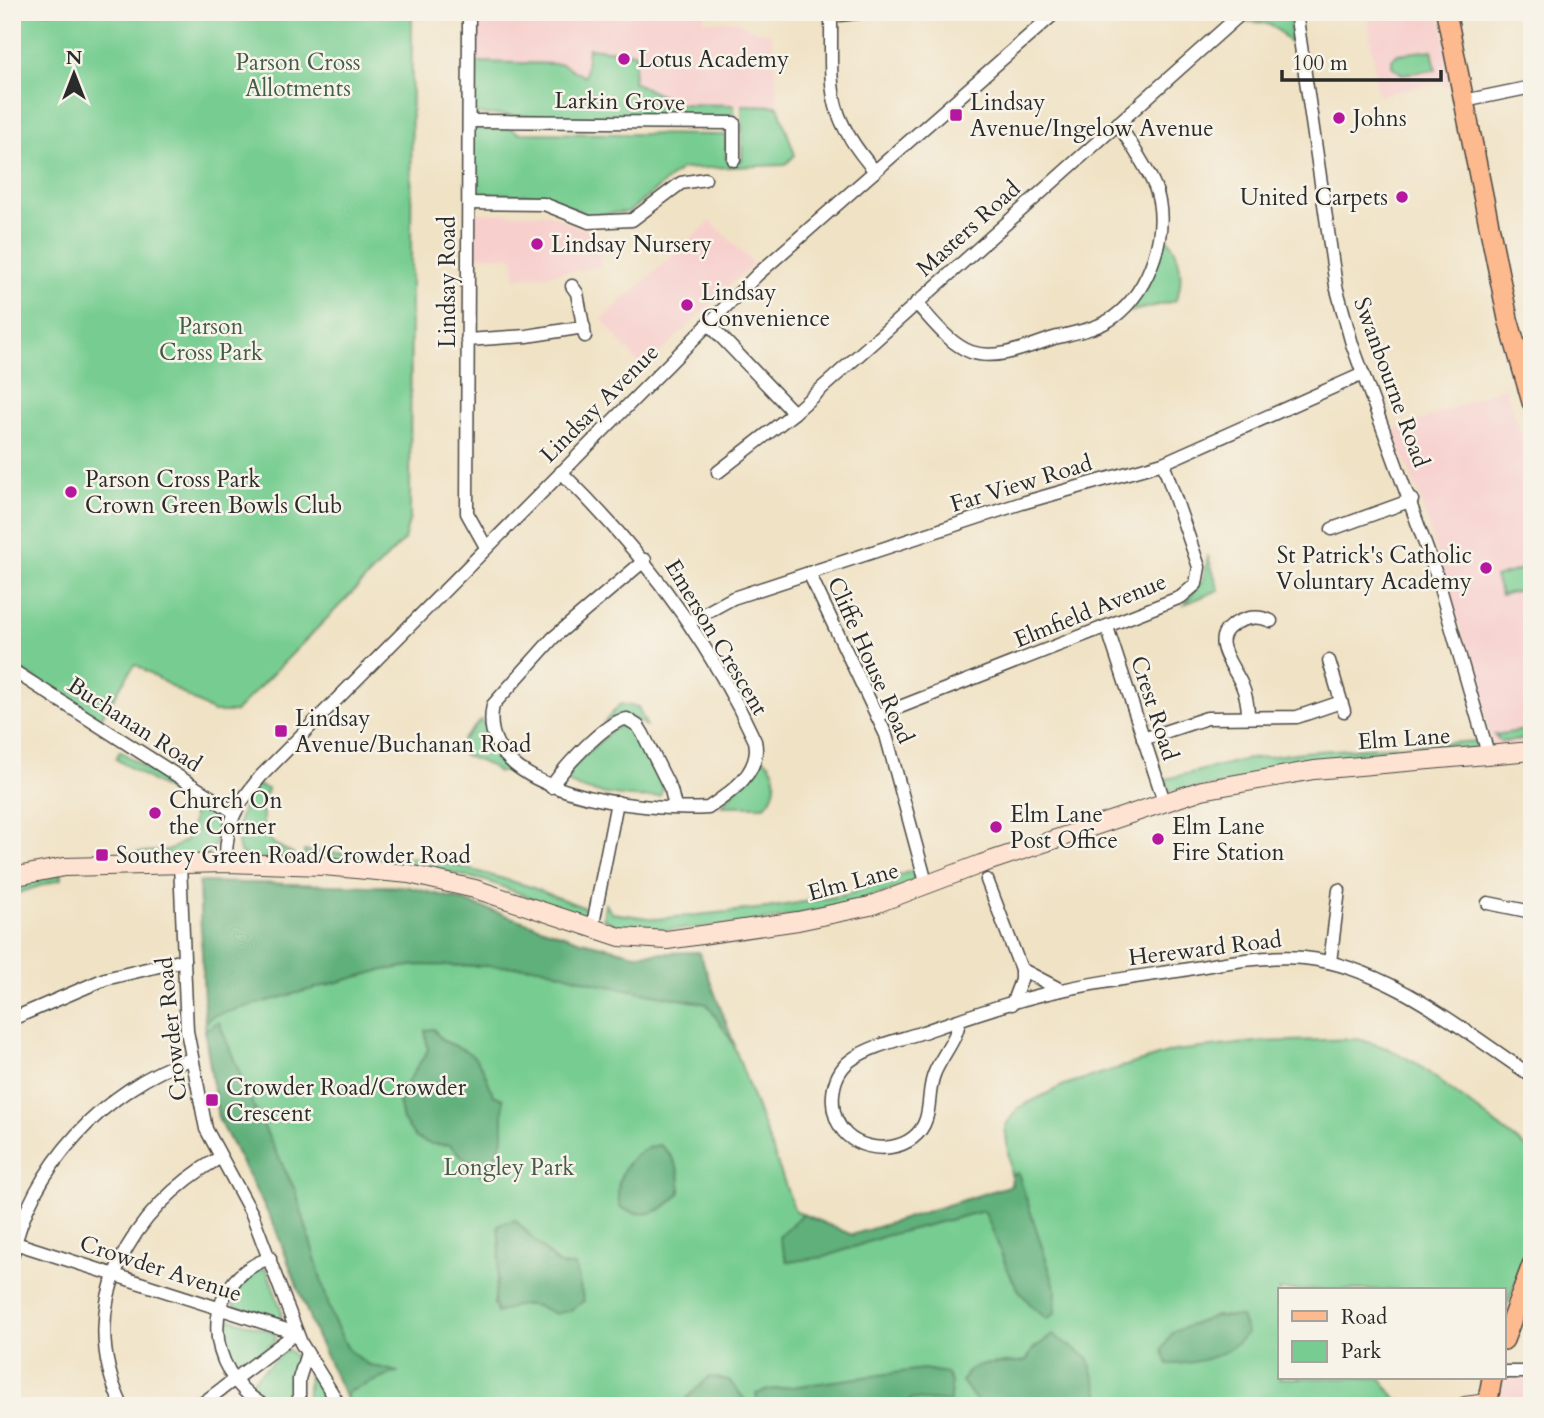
<svg xmlns="http://www.w3.org/2000/svg" width="1544" height="1418" viewBox="0 0 1544 1418" font-family="Cardo,serif">
<rect width="100%" height="100%" fill="#f7f3e8"/>
<filter id="ink" filterUnits="userSpaceOnUse"><feTurbulence type="fractalNoise" baseFrequency=".0143" numOctaves="2"/><feDisplacementMap in="SourceGraphic" scale="14" xChannelSelector="R" yChannelSelector="G"/><feConvolveMatrix kernelMatrix="1 2 1 2 8 2 1 2 1" color-interpolation-filters="sRGB"/></filter>
<filter id="wash" filterUnits="userSpaceOnUse"><feTurbulence type="fractalNoise" baseFrequency=".00686" numOctaves="4" result="noise"/><feDisplacementMap in="SourceGraphic" scale="28" xChannelSelector="R" yChannelSelector="G"/><feGaussianBlur stdDeviation="1.57" result="paint"/><feColorMatrix in="noise" values="0 0 0 0 0 0 0 0 0 0 0 0 0 0 0 0 0 1.4 0 .05"/><feComposite in="paint" operator="in"/></filter>
<g filter="url(#wash)">
<rect width="100%" height="100%" fill="#f0e2c5"/>
<g fill="#f7d0ce">
<polygon points="475,12 704,12 704,21 736,21 756,31 771,33 778,106 678,104 633,82 585,77 562,64 475,62"/>
<polygon points="1367,12 1440,12 1458,100 1450,88 1440,82 1378,96"/>
<polygon points="475,213 549,214 576,227 597,232 601,267 515,279 514,257 475,255"/>
<polygon points="711,221 753,263 643,369 602,319"/>
<polygon points="1505,387 1520,431 1532,451 1532,744 1494,750 1471,662 1418,492 1393,431"/>
<polygon points="1532,1377 1532,1406 1500,1406 1502,1378"/>
</g>
<g fill="#77cd91" stroke="#517c5e" stroke-width="2">
<polygon points="12,12 412,12 410,517 404,540 235,712 213,712 135,664 100,719 12,664"/>
<path d="M1249,12H1289L1293,47C1277,25 1266,19 1238,23Z"/>
<polygon points="588,48 636,53 633,82 678,104 734,105 734,123 469,114 475,62 562,64 585,77"/>
<polygon points="1432,50 1436,70 1402,74 1392,66 1392,59 1398,54"/>
<polygon points="742,105 778,106 795,155 785,165 681,169 629,212 587,215 544,195 469,194 469,128 513,129 518,133 726,135 726,160 742,160"/>
<path d="M1163,235C1181,248 1185,283 1175,301L1129,312L1146,288Z"/>
<polygon points="1208,557 1219,590 1185,604 1203,580"/>
<polygon points="1532,566 1532,587 1501,595 1495,577"/>
<path d="M620,704L638,707L647,727C631,715 620,714 603,724Z"/>
<polygon points="481,720 485,726 486,738 514,772 498,772 491,766 462,754 462,740"/>
<path d="M626,725L634,729L664,785L660,796C639,800 584,794 567,781L569,771L613,729Z"/>
<polygon points="1532,729 1532,739 1501,742 1495,735"/>
<polygon points="1478,741 1478,748 1178,791 1170,791 1164,780 1170,778 1243,760 1303,752"/>
<polygon points="120,751 218,816 217,840 206,863 118,865 118,854 170,850 187,839 193,821 192,805 116,759"/>
<path d="M763,758C780,770 778,793 765,806H721Z"/>
<path d="M256,785L268,789L263,799V832L274,844L293,854V858H250L241,854C232,835 242,801 256,785Z"/>
<polygon points="304,851 437,860 528,886 588,909 583,916 577,916 490,882 423,866 304,857"/>
<path d="M916,869L914,882C895,889 877,896 858,902C816,914 633,947 603,918L605,904L612,913L656,919L767,908L846,895Z"/>
<polygon points="61,874 61,879 12,895 12,884"/>
<polygon points="199,882 408,887 460,900 581,941 635,954 699,952 795,1211 852,1235 1012,1185 1005,1126 1018,1108 1064,1085 1174,1051 1256,1042 1358,1039 1387,1048 1416,1063 1532,1152 1532,1240 1504,1313 1504,1290 1280,1290 1280,1378 1380,1378 1402,1406 351,1406 316,1335 275,1227 218,1117 206,1041"/>
<path d="M262,1268L267,1270L282,1312L281,1318L276,1320L235,1307L231,1301C232,1284 248,1274 262,1268Z"/>
<polygon points="231,1319 274,1332 276,1337 273,1343 238,1367 232,1365 223,1342 222,1325"/>
<path d="M287,1349L295,1356L296,1362L290,1406C274,1406 254,1400 248,1384Z"/>
<polygon points="309,1372 327,1401 307,1406"/>
</g>
<g fill="#61b07b" stroke="#466e53" stroke-width="2">
<polygon points="199,882 408,887 460,900 581,941 635,954 699,952 735,1046 707,1004 598,984 539,967 417,965 379,971 212,1016 205,1023"/>
<polygon points="219,1022 250,1099 296,1192 332,1317 348,1349 367,1364 397,1372 348,1392 346,1399 316,1335 275,1227 218,1117 205,1030"/>
<path d="M434,1029C442,1044 452,1043 466,1051C482,1060 487,1078 493,1095L503,1099V1139L485,1178L450,1145L430,1144L416,1138L403,1120L398,1097L428,1050L425,1030Z"/>
<path d="M660,1145C677,1159 681,1172 680,1193C662,1213 645,1220 620,1207C612,1178 630,1149 660,1145Z"/>
<path d="M1018,1173L1056,1290L1055,1313L1047,1319C1004,1286 1006,1256 984,1211L885,1236L825,1257L787,1262L779,1237L802,1214L852,1235L1012,1185L1011,1175Z"/>
<path d="M515,1220L559,1265L575,1266L584,1301L571,1310L555,1314C532,1301 521,1303 497,1313L494,1304L500,1253L498,1225Z"/>
<path d="M1215,1316L1241,1317L1247,1333C1227,1358 1197,1364 1168,1364L1162,1350L1173,1332Z"/>
<path d="M1053,1335L1088,1358L1103,1406H980L962,1381C971,1355 1004,1368 1027,1360L1033,1349Z"/>
<polygon points="923,1369 946,1373 951,1382 950,1402 911,1399 906,1406 852,1401 846,1406 758,1404 756,1394 769,1390"/>
<polygon points="709,1377 729,1380 750,1406 679,1406"/>
</g>
</g>
<g filter="url(#ink)">
<g fill="none" stroke-linecap="round" stroke-linejoin="round">
<g stroke="#494642" stroke-width="15">
<g id="street">
<polyline points="469,12 467,513 486,547"/>
<path d="M831,12C832,86 823,112 875,171"/>
<polyline points="1296,12 1336,286 1352,344 1436,574 1489,757"/>
<polyline points="831,16 865,12"/>
<polyline points="1464,101 1532,87"/>
<polyline points="469,121 734,123 734,160"/>
<polyline points="469,203 544,204 589,222 632,220 681,183 705,179"/>
<polyline points="572,286 577,293 585,336"/>
<path d="M916,303C932,320 949,344 971,352C997,361 1029,346 1054,338C1073,333 1098,329 1114,317C1150,290 1171,230 1155,187C1146,165 1130,144 1118,123"/>
<polyline points="708,323 794,413"/>
<polyline points="467,340 527,336 584,327"/>
<path d="M561,472C641,550 708,638 755,741C762,772 730,793 708,808C648,812 473,796 493,705L553,638L645,560"/>
<polyline points="718,472 794,413 1243,12"/>
<polyline points="1332,529 1412,500"/>
<polyline points="809,573 886,735 927,886"/>
<polyline points="689,622 733,598 1022,503 1163,463 1363,374"/>
<polyline points="1107,627 1164,801"/>
<polyline points="1329,661 1344,711"/>
<polyline points="12,670 234,812"/>
<polyline points="877,716 1181,597 1196,584 1199,567 1163,463"/>
<path d="M1248,716C1248,704 1246,694 1241,683C1232,663 1206,637 1238,622C1248,617 1260,616 1271,621"/>
<polyline points="1143,739 1207,718 1297,717 1341,702"/>
<path d="M551,787C563,769 606,720 627,719L638,726L643,734L671,790L675,807"/>
<path d="M226,863C225,823 236,806 261,776L758,274L1056,12"/>
<polyline points="180,864 187,1031 206,1129 252,1214 301,1343 340,1406"/>
<polyline points="987,880 1021,969 1021,980 1012,1004"/>
<polyline points="1488,903 1532,912"/>
<polyline points="592,929 617,802"/>
<polyline points="1330,962 1339,890"/>
<polyline points="1021,969 1061,990"/>
<polyline points="12,1019 105,979 184,960"/>
<path d="M959,1020C958,1038 942,1055 935,1072C928,1087 931,1103 926,1119C916,1151 870,1156 847,1135C826,1115 829,1076 851,1060C870,1046 899,1040 920,1033C967,1017 1014,1000 1062,990C1102,981 1143,976 1183,970C1222,963 1263,955 1304,958C1386,966 1464,1031 1532,1076"/>
<polyline points="12,1242 296,1333"/>
<path d="M12,1257C30,1168 106,1087 191,1059"/>
<polyline points="1504,1372 1532,1372"/>
<polyline points="12,1404 13,1406"/>
<path d="M122,1406C74,1304 130,1210 219,1158"/>
<polyline points="199,1406 296,1333"/>
<path d="M265,1406C203,1372 198,1282 270,1258"/>
<polyline points="299,1406 299,1379 307,1353"/>
</g>
</g>
<g stroke="#494642" stroke-width="20">
<g id="secondary">
<polyline points="12,877 64,867 226,863 324,866 409,874 475,889 620,937 667,940 798,921 870,906 981,864 1202,790 1314,770 1532,751"/>
<polyline points="1465,1406 1488,1403"/>
</g>
</g>
<g stroke="#494642" stroke-width="22">
<g id="primary">
<polyline points="1446,12 1508,319 1532,402"/>
<polyline points="1504,1340 1532,1265"/>
<polyline points="1487,1406 1492,1378"/>
</g>
</g>
<use href="#street" stroke="#fff" stroke-width="12"/>
<use href="#secondary" stroke="#fee3d2" stroke-width="18"/>
<use href="#primary" stroke="#fcba8e" stroke-width="19"/>
</g>
</g>
<g fill="#b5179e" stroke="#f7f3e8" stroke-width="2.5">
<circle cx="624" cy="59" r="7"/>
<rect x="949" y="108" width="14" height="14" rx="3.5"/>
<circle cx="1339" cy="118" r="7"/>
<circle cx="1402" cy="197" r="7"/>
<circle cx="537" cy="244" r="7"/>
<circle cx="687" cy="305" r="7"/>
<circle cx="71" cy="492" r="7"/>
<circle cx="1486" cy="568" r="7"/>
<rect x="274" y="724" width="14" height="14" rx="3.5"/>
<circle cx="155" cy="813" r="7"/>
<circle cx="996" cy="827" r="7"/>
<circle cx="1158" cy="839" r="7"/>
<rect x="95" y="848" width="14" height="14" rx="3.5"/>
<rect x="205" y="1093" width="14" height="14" rx="3.5"/>
</g>
<g text-anchor="middle" stroke-width="5" stroke-linejoin="round" paint-order="stroke">
<g font-size="23" fill="#2b2b2b" stroke="#f7f3e8" text-anchor="start">
<text x="638" y="67">Lotus Academy</text>
<text x="970" y="110">Lindsay<tspan x="970" dy="26">Avenue/Ingelow Avenue</tspan></text>
<text x="1353" y="126">Johns</text>
<text x="1388" y="205" text-anchor="end">United Carpets</text>
<text x="551" y="252">Lindsay Nursery</text>
<text x="701" y="300">Lindsay<tspan x="701" dy="26">Convenience</tspan></text>
<text x="85" y="487">Parson Cross Park<tspan x="85" dy="26">Crown Green Bowls Club</tspan></text>
<text x="1472" y="563" text-anchor="end">St Patrick's Catholic<tspan x="1472" dy="26">Voluntary Academy</tspan></text>
<text x="295" y="726">Lindsay<tspan x="295" dy="26">Avenue/Buchanan Road</tspan></text>
<text x="169" y="808">Church On<tspan x="169" dy="26">the Corner</tspan></text>
<text x="1010" y="822">Elm Lane<tspan x="1010" dy="26">Post Office</tspan></text>
<text x="1172" y="834">Elm Lane<tspan x="1172" dy="26">Fire Station</tspan></text>
<text x="116" y="863">Southey Green Road/Crowder Road</text>
<text x="226" y="1095">Crowder Road/Crowder<tspan x="226" dy="26">Crescent</tspan></text>
</g>
<g font-size="23" fill="#425c4a" stroke="#f7f3e8">
<text x="298" y="70">Parson Cross<tspan x="298" dy="26">Allotments</tspan></text>
<text x="211" y="334">Parson<tspan x="211" dy="26">Cross Park</tspan></text>
<text x="509" y="1175">Longley Park</text>
</g>
<g font-size="23" fill="#2b2b2b" stroke="#f7f3e8">
<text transform="translate(620 101) rotate(1)" y="8">Larkin Grove</text>
<text transform="translate(968 228) rotate(-42)" y="8">Masters Road</text>
<text transform="translate(447 282) rotate(-90)" y="8">Lindsay Road</text>
<text transform="translate(1392 382) rotate(70)" y="8">Swanbourne Road</text>
<text transform="translate(599 403) rotate(-45)" y="8">Lindsay Avenue</text>
<text transform="translate(1021 483) rotate(-17)" y="8">Far View Road</text>
<text transform="translate(1090 610) rotate(-22)" y="8">Elmfield Avenue</text>
<text transform="translate(717 637) rotate(59)" y="8">Emerson Crescent</text>
<text transform="translate(871 660) rotate(66)" y="8">Cliffe House Road</text>
<text transform="translate(1155 708) rotate(72)" y="8">Crest Road</text>
<text transform="translate(135 724) rotate(33)" y="8">Buchanan Road</text>
<text transform="translate(1404 738) rotate(-4)" y="8">Elm Lane</text>
<text transform="translate(853 881) rotate(-15)" y="8">Elm Lane</text>
<text transform="translate(1205 948) rotate(-7)" y="8">Hereward Road</text>
<text transform="translate(171 1029) rotate(-96)" y="8">Crowder Road</text>
<text transform="translate(161 1268) rotate(18)" y="8">Crowder Avenue</text>
</g>
</g>
<rect width="1544" height="1418" fill="none" stroke="#f7f3e8" stroke-width="42"/>
<rect x="1278" y="1288" width="228" height="91" fill="#f7f3e8" stroke="#a5a39c" stroke-width="2"/>
<rect x="1292" y="1311" width="35" height="10" fill="#fcba8e" stroke="#a5a39c" stroke-width="2"/>
<text x="1341" y="1324" font-size="21" fill="#2b2b2b">Road</text>
<rect x="1292" y="1341" width="35" height="21" fill="#77cd91" stroke="#a5a39c" stroke-width="2"/>
<text x="1341" y="1358" font-size="21" fill="#2b2b2b">Park</text>
<g transform="translate(74 74)" stroke="#f7f3e8" stroke-width="5" paint-order="stroke">
<path d="M0-5L12 26L0 18L-12 26Z" fill="#2b2b2b"/>
<text y="-10" font-size="19" font-weight="bold" text-anchor="middle" fill="#2b2b2b">N</text>
</g>
<path d="M1282 70v10h159v-10" fill="none" stroke="#2b2b2b" stroke-width="3.5"/>
<text x="1292" y="70" font-size="21" fill="#2b2b2b" stroke="#f7f3e8" stroke-width="5" paint-order="stroke">100 m</text>
</svg>
